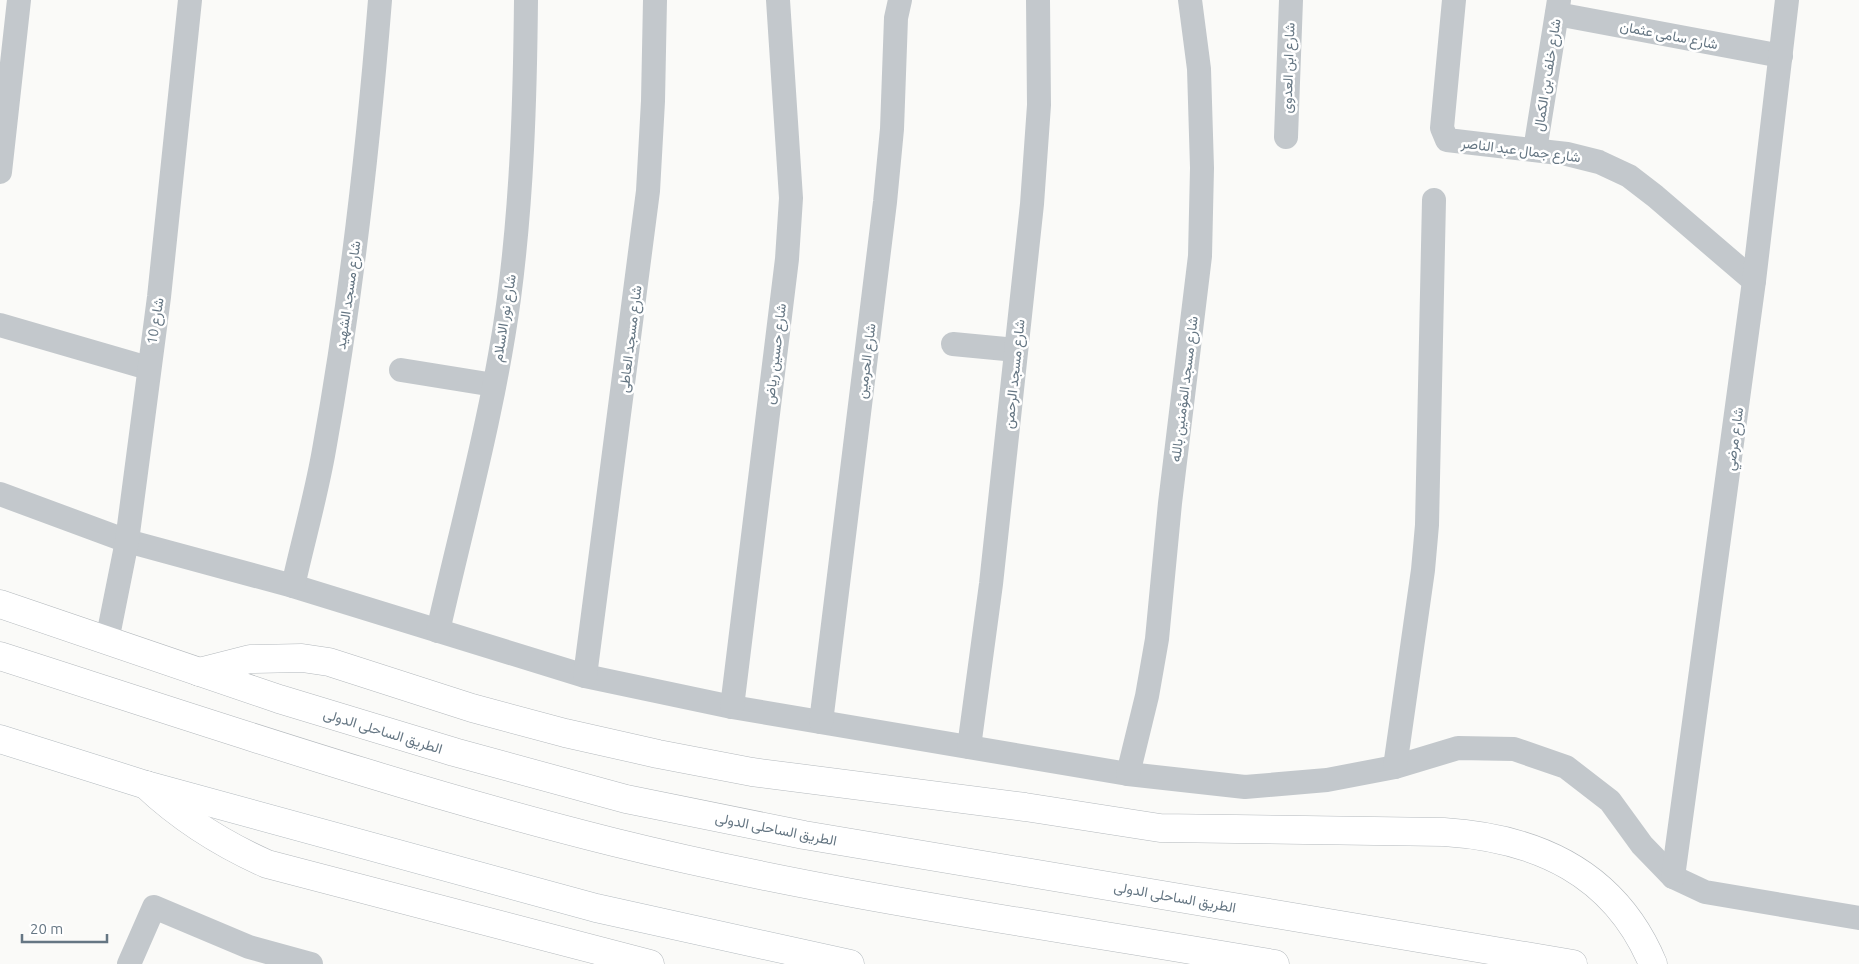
<svg xmlns="http://www.w3.org/2000/svg" width="1859" height="964" viewBox="0 0 1859 964" font-family="Ubuntu,Vazirmatn,sans-serif">
<rect width="100%" height="100%" fill="#fafaf8"/>
<g fill="none" stroke-linecap="round" stroke-linejoin="round">
<g stroke="#b3babf" stroke-width="29">
<polyline id="secondary" points="0,739 146,785 596,908 850,964"/>
</g>
<g stroke="#b4b9bd" stroke-width="29">
<g id="highway">
<polyline points="0,604 279,699 454,752 626,799 804,835 1573,964"/>
<path d="M0,656C203,721 405,790 613,842C830,896 1054,926 1275,964"/>
<path d="M199,672L250,659L302,658L329,662L472,708L565,733L658,754L752,772L1025,807L1160,828L1444,832C1538,838 1615,873 1653,964"/>
<path d="M146,785C183,820 222,844 267,864L650,964"/>
</g>
</g>
<g stroke="#c3c8cc" stroke-width="24">
<polyline points="1454,0 1442,128 1447,140 1567,154 1599,162 1629,176 1655,196 1754,281"/>
<polyline points="1557,14 1781,56"/>
<polyline points="1286,137 1291,0"/>
<polyline points="1535,150 1559,0"/>
<polyline points="0,172 19,0"/>
<polyline points="0,325 148,368"/>
<polyline points="953,344 1016,350"/>
<polyline points="401,370 494,385"/>
<polyline points="0,494 127,541 293,586 585,676 732,707 1128,774 1245,787 1327,780 1395,767 1458,748 1514,749 1566,767 1610,801 1642,845 1673,877 1705,892 1859,918"/>
<path d="M293,586C303,541 316,496 324,450C351,301 368,151 380,0"/>
<path d="M438,631C463,521 494,410 509,298C522,199 525,100 526,0"/>
<polyline points="107,641 127,541 159,297 190,0"/>
<polyline points="585,676 648,191 653,101 655,0"/>
<polyline points="732,707 787,259 791,198 778,0"/>
<polyline points="821,722 885,202 892,129 896,18 900,0"/>
<polyline points="969,747 991,584 1032,204 1039,105 1038,0"/>
<polyline points="1395,767 1423,570 1427,525 1434,200"/>
<polyline points="1128,774 1147,696 1157,639 1170,503 1200,256 1202,168 1199,69 1190,0"/>
<polyline points="1673,877 1754,281 1787,0"/>
<polyline points="129,964 154,907 249,947 311,964"/>
</g>
<use href="#secondary" stroke="#fff" stroke-width="28"/>
<use href="#highway" stroke="#fff" stroke-width="28"/>
</g>
<g text-anchor="middle" stroke-width="5" stroke-linejoin="round" paint-order="stroke">
<g font-size="14" fill="#657683" stroke="#fff">
<text transform="translate(1669 35) rotate(11)" y="5">شارع سامى عثمان</text>
<text transform="translate(1288 68) rotate(-88)" y="5">شارع ابن العدوى</text>
<text transform="translate(1547 75) rotate(-81)" y="5">شارع خلف بن الكمال</text>
<text transform="translate(1521 150) rotate(7)" y="5">شارع جمال عبد الناصر</text>
<text transform="translate(348 295) rotate(-82)" y="5">شارع مسجد الشهيد</text>
<text transform="translate(504 318) rotate(-81)" y="5">شارع نور الاسلام</text>
<text transform="translate(155 321) rotate(-81)" y="5">شارع 10</text>
<text transform="translate(630 339) rotate(-83)" y="5">شارع مسجد العاطى</text>
<text transform="translate(775 354) rotate(-83)" y="5">شارع حسين رياض</text>
<text transform="translate(866 361) rotate(-83)" y="5">شارع الحرمين</text>
<text transform="translate(1014 374) rotate(-84)" y="5">شارع مسجد الرحمن</text>
<text transform="translate(1184 389) rotate(-83)" y="5">شارع مسجد المؤمنين بالله</text>
<text transform="translate(1734 439) rotate(-82)" y="5">شارع مرضي</text>
<text transform="translate(383 731) rotate(17)" y="5">الطريق الساحلى الدولى</text>
<text transform="translate(776 829) rotate(11)" y="5">الطريق الساحلى الدولى</text>
<text transform="translate(1175 897) rotate(10)" y="5">الطريق الساحلى الدولى</text>
</g>
</g>
<path d="M22 934v8h85v-8" fill="none" stroke="#657683" stroke-width="2.5"/>
<text x="30" y="934" font-size="15" fill="#657683" stroke="#ffffff" stroke-width="4" paint-order="stroke">20 m</text>
</svg>
